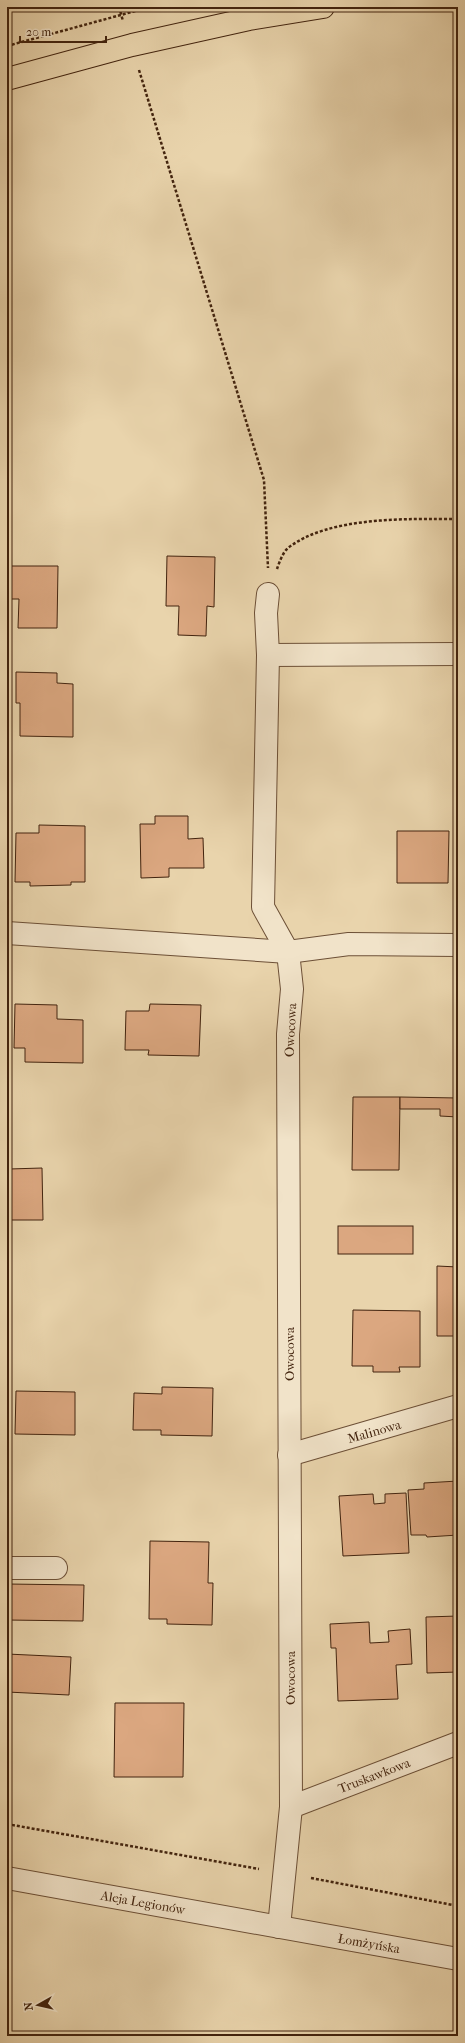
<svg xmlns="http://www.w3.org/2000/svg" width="465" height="2043" viewBox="0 0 465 2043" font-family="'IM FELL French Canon',serif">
<rect width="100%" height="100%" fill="#e9d4ac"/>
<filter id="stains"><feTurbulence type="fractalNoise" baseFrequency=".005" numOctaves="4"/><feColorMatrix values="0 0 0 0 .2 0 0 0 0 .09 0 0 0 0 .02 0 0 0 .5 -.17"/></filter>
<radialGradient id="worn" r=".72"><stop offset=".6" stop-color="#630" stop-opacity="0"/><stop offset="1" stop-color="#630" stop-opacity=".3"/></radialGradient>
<g fill="#dba780" stroke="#42230e">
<polygon points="167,556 215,557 214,607 207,606 206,636 178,635 179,606 166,606"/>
<polygon points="7,566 58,566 57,628 18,628 19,599 7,599"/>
<polygon points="16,672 57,673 57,683 73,684 73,737 20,736 20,703 16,703"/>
<polygon points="155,816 188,816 188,839 203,838 204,868 169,868 169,877 141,878 140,824 155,824"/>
<polygon points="39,825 85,826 85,882 71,882 71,885 30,886 30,882 15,882 16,833 39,833"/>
<polygon points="397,831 449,831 448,883 397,883"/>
<polygon points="15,1004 57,1005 57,1019 83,1020 83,1063 25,1062 25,1048 14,1048"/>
<polygon points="150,1004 201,1005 199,1056 148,1055 149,1050 125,1050 126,1011 149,1011"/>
<polygon points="353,1097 400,1097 399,1170 352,1170"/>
<polygon points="400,1097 458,1098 458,1117 440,1116 440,1109 400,1109"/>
<polygon points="7,1155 9,1155 9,1169 42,1168 43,1220 7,1220"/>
<rect x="338" y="1226" width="75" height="28"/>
<polygon points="437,1266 458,1267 458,1336 437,1336"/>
<polygon points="353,1310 420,1311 420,1367 399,1367 400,1372 373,1372 373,1366 352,1366"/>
<polygon points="162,1387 213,1388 212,1436 161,1435 161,1430 133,1430 134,1393 162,1394"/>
<polygon points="16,1391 75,1392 75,1435 15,1434"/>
<polygon points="458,1481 458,1535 427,1537 426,1535 411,1535 408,1490 424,1489 424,1483"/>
<polygon points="406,1493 409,1553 343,1556 339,1496 373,1494 374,1504 385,1503 385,1494"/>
<polygon points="150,1541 209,1542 208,1583 213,1583 212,1625 167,1624 167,1619 149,1619"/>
<polygon points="7,1584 84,1585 83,1621 7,1620"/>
<polygon points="458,1616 458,1672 427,1673 426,1617"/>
<polygon points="369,1622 370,1643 389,1642 388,1631 410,1629 412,1664 396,1665 398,1699 338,1701 336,1648 331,1648 330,1624"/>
<polygon points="7,1654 71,1657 69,1695 7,1692"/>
<polygon points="115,1703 184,1703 183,1777 114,1777"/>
</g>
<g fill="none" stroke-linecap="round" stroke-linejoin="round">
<g stroke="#6c4f36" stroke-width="24">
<g id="minor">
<polyline points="268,594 266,613 268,655 263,907 288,952 292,989 288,1034 291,1807 279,1927"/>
<polyline points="268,655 458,654"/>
<polyline points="7,933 288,952 349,944 458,945"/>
<polyline points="289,1455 458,1406"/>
<polyline points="7,1568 56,1568"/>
<polyline points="291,1807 458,1743"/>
<polyline points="7,1878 458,1959"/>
</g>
</g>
<g stroke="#42230e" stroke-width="24">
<polyline id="major" points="7,79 132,45 249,19 323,7"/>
</g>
<g stroke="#42230e" stroke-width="2.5" stroke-dasharray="3 2" stroke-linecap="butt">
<polyline points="119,7 123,21"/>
<polyline points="7,46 150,7"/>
<polyline points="139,70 264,480 268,568"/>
<path d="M277,569C279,563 283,552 288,548C329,516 408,519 458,519"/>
<polyline points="7,1824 259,1869"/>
<polyline points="311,1878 458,1906"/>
</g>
<use href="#minor" stroke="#f1e3c9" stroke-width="22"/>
<use href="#major" stroke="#e9d4ac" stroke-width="22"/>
</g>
<g text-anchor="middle" stroke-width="4" stroke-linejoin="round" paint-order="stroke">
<g font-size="13" fill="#42230e" stroke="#f1e3c9">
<text transform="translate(290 1030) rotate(-87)" y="5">Owocowa</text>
<text transform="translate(289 1354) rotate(-90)" y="5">Owocowa</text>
<text transform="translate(374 1431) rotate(-16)" y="5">Malinowa</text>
<text transform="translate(290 1678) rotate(-90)" y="5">Owocowa</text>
<text transform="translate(374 1775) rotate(-21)" y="5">Truskawkowa</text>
<text transform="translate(143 1902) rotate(10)" y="5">Aleja Legionów</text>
<text transform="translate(369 1943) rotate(10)" y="5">Łomżyńska</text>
</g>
</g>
<rect width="465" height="2043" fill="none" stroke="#e9d4ac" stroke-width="24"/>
<rect x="8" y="8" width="449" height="2027" fill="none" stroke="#42230e" stroke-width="2"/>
<rect x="12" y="12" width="441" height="2019" fill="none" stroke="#42230e"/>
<g transform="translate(38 2005) rotate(262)" stroke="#f1e3c9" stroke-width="3" paint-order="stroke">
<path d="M0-3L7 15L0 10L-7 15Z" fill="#42230e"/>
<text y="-6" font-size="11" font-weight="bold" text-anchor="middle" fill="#42230e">N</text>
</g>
<path d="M20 36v6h86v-6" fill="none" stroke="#42230e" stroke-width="2"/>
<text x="26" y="36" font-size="12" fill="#42230e" stroke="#f1e3c9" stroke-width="3" paint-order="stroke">20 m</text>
<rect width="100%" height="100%" filter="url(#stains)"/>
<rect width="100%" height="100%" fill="url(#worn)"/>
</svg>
